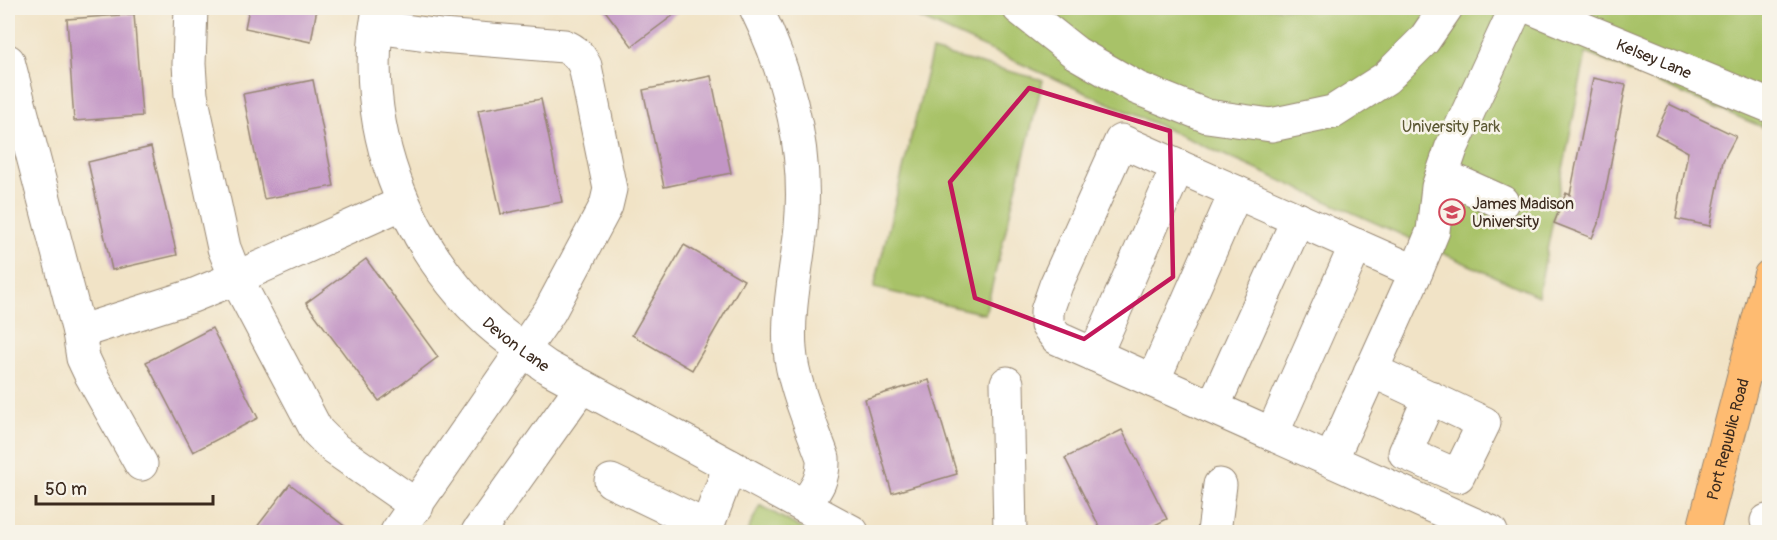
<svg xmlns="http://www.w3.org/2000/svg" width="1777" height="540" viewBox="0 0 1777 540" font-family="Pangolin,sans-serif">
<rect width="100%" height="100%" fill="#f7f3e8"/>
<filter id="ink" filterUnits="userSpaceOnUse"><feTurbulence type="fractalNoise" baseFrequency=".0167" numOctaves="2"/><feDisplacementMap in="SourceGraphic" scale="12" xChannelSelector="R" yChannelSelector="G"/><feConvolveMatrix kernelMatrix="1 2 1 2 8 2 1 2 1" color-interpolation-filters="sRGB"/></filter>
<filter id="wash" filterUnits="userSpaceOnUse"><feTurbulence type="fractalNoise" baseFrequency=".008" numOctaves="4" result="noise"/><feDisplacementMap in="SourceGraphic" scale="24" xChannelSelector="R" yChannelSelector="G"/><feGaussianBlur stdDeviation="1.35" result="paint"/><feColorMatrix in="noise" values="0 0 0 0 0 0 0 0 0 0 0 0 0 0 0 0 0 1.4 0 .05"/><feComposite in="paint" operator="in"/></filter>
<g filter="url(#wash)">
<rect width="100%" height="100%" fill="#f1e3c6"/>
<g fill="#a8c268" stroke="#727643" stroke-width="1.5">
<polygon points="897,8 1769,8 1769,102 1762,127 1586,53 1538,296"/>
<polygon points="932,51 1043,80 985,314 874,288"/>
<polygon points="760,505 808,532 747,532"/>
</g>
<g id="blocks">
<g fill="#c295c5">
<polygon points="249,8 317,8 311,42 245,28"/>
<polygon points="603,8 683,8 632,46"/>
<polygon points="134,14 142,116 74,121 67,19"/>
<polygon points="711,76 731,173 664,187 643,90"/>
<polygon points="1593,78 1626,85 1600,219 1592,238 1554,223 1566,193 1570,195"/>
<polygon points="313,80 334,186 264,199 243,94"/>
<polygon points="541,99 562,202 501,214 478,110"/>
<polygon points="1669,104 1736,136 1723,161 1710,226 1676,219 1688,152 1655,134"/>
<polygon points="151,147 177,255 112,270 88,162"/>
<polygon points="684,245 744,280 692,370 632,335"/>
<polygon points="366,259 438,357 379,401 306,303"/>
<polygon points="212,328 258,418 193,452 146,362"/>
<polygon points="929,380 957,474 892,493 865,399"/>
<polygon points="1122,430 1167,519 1141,532 1102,532 1065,458"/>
<polygon points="290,484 352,532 253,532"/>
</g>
</g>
</g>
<g filter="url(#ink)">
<use href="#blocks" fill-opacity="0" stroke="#968672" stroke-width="1.5"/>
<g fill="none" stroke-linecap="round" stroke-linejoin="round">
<g stroke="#968672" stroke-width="35">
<g id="minor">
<polyline points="191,8 189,64 191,95 224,248 236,278 317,431 335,449 417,506"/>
<path id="s1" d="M379,8C359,125 403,242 489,323C507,339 527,353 547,367L852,532"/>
<path d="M756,8C789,76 808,151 801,227C797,267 787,310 790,349C792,382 812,427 823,458C824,480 816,489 804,506"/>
<polyline points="1019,8 1076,53 1137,88 1207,116 1271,125 1333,112 1386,78 1424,40 1446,8"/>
<path id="s2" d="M1532,8L1770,106"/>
<path d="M376,27L441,36L564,46C575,50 580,56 585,66L610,189L606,206L550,311L397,532"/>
<polyline points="8,61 79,332 83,358 91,375 141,464"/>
<polyline points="1442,175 1502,202"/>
<polyline points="1416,272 1433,231 1438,187 1451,149 1516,8"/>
<polyline points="79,332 192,296 236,278 403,203"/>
<polyline points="1095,355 1178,166"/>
<polyline points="1371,370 1484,423 1458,476 1405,453 1430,397"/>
<polyline points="1153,381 1236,192"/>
<polyline points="1007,383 1010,532"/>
<polyline points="1213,407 1298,219"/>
<polyline points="1272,434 1356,245"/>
<polyline points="1331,460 1416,272 1121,141 1056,285 1047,311 1047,325 1057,338 1491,532"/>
<polyline points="611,481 707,527"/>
<polyline points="1767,521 1770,524"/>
<polyline points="478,532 582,386"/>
<polyline points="705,532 730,466"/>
<polyline points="1214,532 1220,485"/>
</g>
</g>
<g stroke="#968672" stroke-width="35">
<g id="major">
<path id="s3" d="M1703,532L1770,276"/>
</g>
</g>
<use href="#minor" stroke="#fff" stroke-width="33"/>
<use href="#major" stroke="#febb71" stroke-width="33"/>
</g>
</g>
<path fill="none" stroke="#c2185b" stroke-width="4.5" stroke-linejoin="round" d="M1029,88L1170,131L1173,277L1084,339L975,298L950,182Z"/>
<defs>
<g id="university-ring" transform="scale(1.35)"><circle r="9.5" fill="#f7f3e8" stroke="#d1495b" stroke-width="1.5"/><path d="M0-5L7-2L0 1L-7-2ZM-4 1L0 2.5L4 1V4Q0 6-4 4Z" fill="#d1495b"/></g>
</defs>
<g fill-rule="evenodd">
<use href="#university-ring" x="1452" y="212"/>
</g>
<g text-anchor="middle" stroke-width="5" stroke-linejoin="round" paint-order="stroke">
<g font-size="16" fill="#3b2a1e" stroke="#f7f3e8">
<text dy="6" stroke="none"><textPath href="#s2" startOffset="132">Kelsey Lane</textPath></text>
<text dy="6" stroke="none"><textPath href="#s1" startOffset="382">Devon Lane</textPath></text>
<text dy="6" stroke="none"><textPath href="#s3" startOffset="96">Port Republic Road</textPath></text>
</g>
<g font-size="16" fill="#5c5834" stroke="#f7f3e8">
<text x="1451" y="132">University Park</text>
</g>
<g font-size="16" fill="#3b2a1e" stroke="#f7f3e8" text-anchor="start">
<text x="1472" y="209">James Madison<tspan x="1472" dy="18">University</tspan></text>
</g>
</g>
<rect width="1777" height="540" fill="none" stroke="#f7f3e8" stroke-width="30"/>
<path d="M36 495v9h177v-9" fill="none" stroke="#3b2a1e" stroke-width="3"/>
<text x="45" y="495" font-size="18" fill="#3b2a1e" stroke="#f7f3e8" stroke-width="4.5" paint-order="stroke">50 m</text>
</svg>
